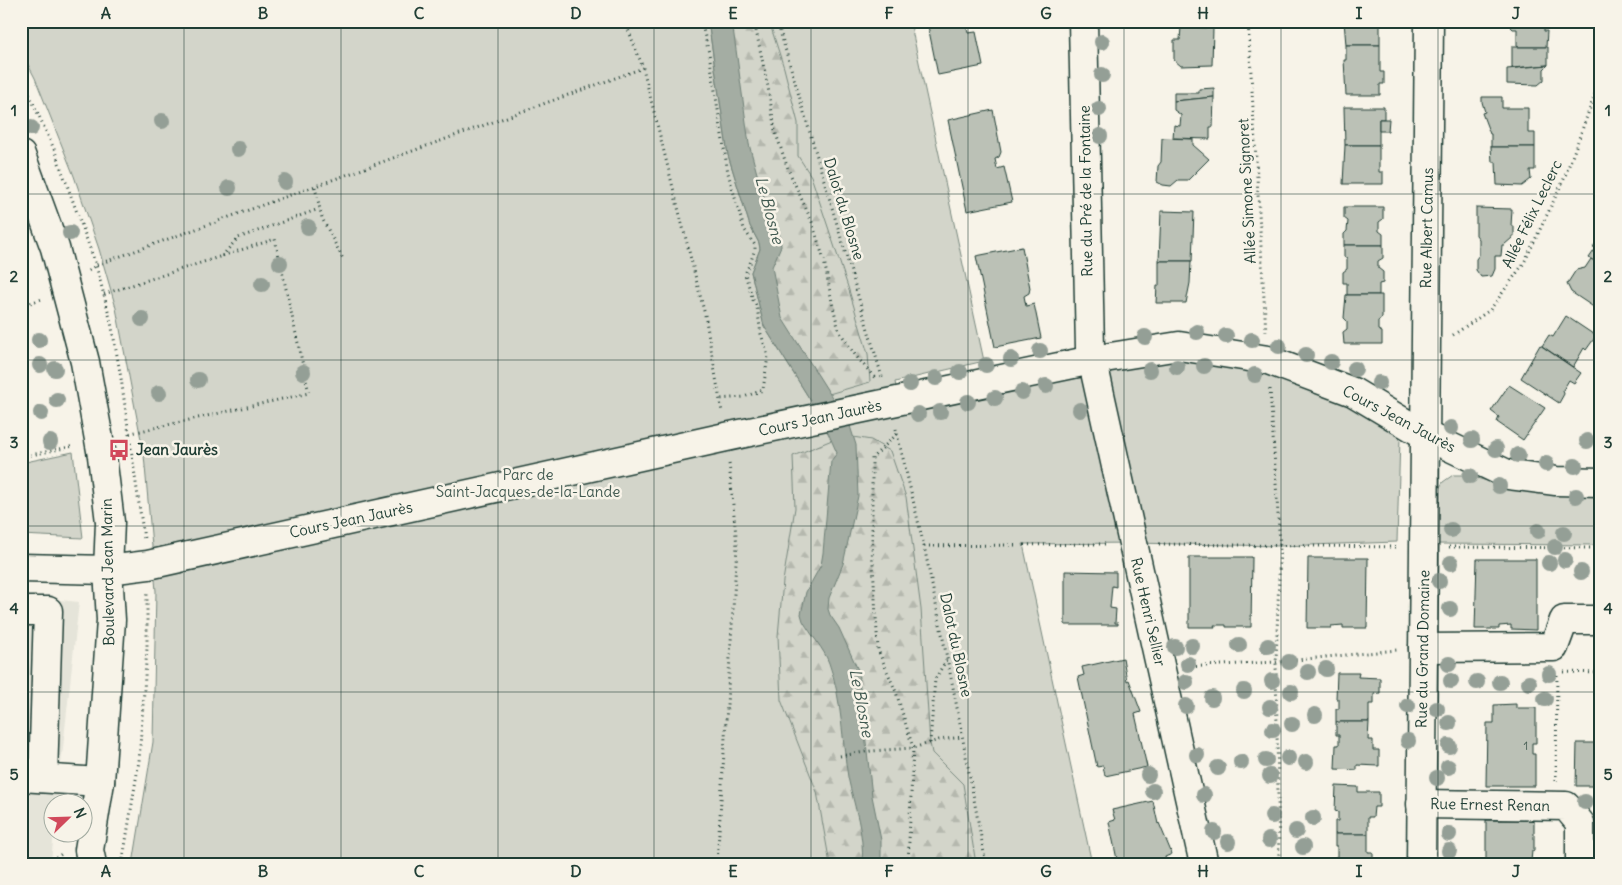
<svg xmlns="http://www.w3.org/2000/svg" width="1622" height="885" viewBox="0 0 1622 885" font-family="Delius,sans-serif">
<defs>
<pattern id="forest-firs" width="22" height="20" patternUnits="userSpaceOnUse" patternTransform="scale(1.25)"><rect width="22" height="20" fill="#d3d5ca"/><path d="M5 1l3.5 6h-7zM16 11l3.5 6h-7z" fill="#b5b8ae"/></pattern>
</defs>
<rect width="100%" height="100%" fill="#f7f3e8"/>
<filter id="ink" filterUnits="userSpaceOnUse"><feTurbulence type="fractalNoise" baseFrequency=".02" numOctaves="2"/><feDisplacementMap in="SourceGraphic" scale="10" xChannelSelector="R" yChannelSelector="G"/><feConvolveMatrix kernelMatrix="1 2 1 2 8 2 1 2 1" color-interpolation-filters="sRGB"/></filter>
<g filter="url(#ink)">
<polygon fill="#e5e4d9" points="21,596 79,602 57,802 52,802 52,832 54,833 51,861 47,864 21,864"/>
<g fill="#d3d5ca" stroke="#79897f">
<polygon points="21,21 910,21 984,361 895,382 899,401 1179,346 1353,392 1400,437 1397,542 1280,546 1133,543 1023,544 1092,864 133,864 153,742 156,591 144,455 116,308 99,249 74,176 35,78 21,51"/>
<polygon points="73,452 83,538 21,535 21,463"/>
<polygon points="1453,475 1466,475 1516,489 1601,490 1601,545 1434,544 1436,494 1443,482"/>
</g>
<g fill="url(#forest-firs)" stroke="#79897f">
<polygon points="708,21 769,21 784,68 798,123 798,156 811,176 848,287 868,354 870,382 829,394 809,398 764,326 751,272 760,249 759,243 750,226 728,155"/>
<polygon points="853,437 871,440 890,451 906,497 921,609 930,743 932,753 963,784 976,864 830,864 817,792 781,700 778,636 783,581 795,508 793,456 832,440"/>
</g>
<path fill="#a4ada3" stroke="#6f8077" d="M708,21H732L749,144L762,192L780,236L781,246L772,267L782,318L850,426L856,445L858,496L843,564L829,598L828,609L830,615L839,628L858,670L872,796L881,840V864H862C865,834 854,806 848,777C842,741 842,698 829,663C824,649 811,635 803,621L801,614L806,592L821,565L823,553L831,461L837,453L829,435L809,398L764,326L751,272L760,249L759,243L750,226L728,155Z"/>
<g fill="#bbc1b6" stroke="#1f3d34">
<polygon points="927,21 970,21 966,25 968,33 976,32 983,66 938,75"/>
<polygon points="1344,21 1380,21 1380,45 1346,45"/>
<polygon points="1508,21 1544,21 1544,31 1547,31 1546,47 1517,47 1517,29 1513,29 1508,24"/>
<polygon points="1181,27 1213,28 1212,65 1181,66 1174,60 1174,40 1180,40"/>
<polygon points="1346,45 1380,45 1380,72 1384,72 1384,84 1380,84 1380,95 1346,95 1344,60 1346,60"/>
<polygon points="1512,47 1548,47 1548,65 1512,68"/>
<polygon points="1548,65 1544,69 1544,80 1538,85 1507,84 1507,69"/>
<polygon points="1214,88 1214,97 1174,101 1174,93 1199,93 1199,89"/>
<polygon points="1214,97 1213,127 1210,127 1210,139 1173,138 1174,125 1180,126 1181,115 1174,110 1174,101"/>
<polygon points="1482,97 1502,97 1502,108 1528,108 1528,133 1535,133 1535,147 1491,147 1491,134 1490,134 1482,113 1485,112 1482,102"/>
<polygon points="1344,107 1384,107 1384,119 1379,119 1379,145 1345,145"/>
<polygon points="993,110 1001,152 999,157 995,159 997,169 1004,167 1012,202 967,211 948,120"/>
<polygon points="1379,119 1389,119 1388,131 1379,131"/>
<polygon points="1162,138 1193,139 1193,145 1209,159 1188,180 1178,180 1171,186 1163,185 1157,182 1158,166 1161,162"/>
<polygon points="1345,145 1379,145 1379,172 1383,172 1383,184 1343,184"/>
<polygon points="1491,147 1535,147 1535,170 1530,170 1531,179 1522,186 1497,185 1496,162 1492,162"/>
<polygon points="1344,207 1383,207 1383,219 1379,222 1379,231 1383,234 1383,245 1344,245 1344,234 1347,231 1348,221 1344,218"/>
<polygon points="1476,208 1512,209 1511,226 1514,226 1514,236 1512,236 1512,238 1504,245 1502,245 1501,256 1495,256 1495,269 1492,276 1481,277 1476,270 1476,259 1479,255 1479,239 1476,235"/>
<polygon points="1161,211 1194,212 1192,261 1159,261"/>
<polygon points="1601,236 1601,265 1589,258 1596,248 1593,247"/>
<polygon points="1344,245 1383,245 1383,258 1378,261 1378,268 1383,272 1383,283 1379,284 1379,295 1347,295 1347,283 1343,283 1343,272 1347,269 1347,259 1344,257"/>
<polygon points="1022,247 1030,288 1029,293 1024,296 1026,306 1034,304 1041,338 995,347 976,256"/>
<polygon points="1591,259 1601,265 1601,312 1571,292 1567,284 1576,270 1585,268"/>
<polygon points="1159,261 1191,261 1190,283 1186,303 1156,303 1157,286 1159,286"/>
<polygon points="1346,295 1382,295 1382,318 1378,321 1378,330 1382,332 1382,344 1344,344 1343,332 1347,329 1347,321 1344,318"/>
<polygon points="1566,316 1596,336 1586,350 1584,348 1573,367 1542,346 1549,335 1553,337"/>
<polygon points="1540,345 1581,373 1574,383 1569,380 1563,390 1564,394 1559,403 1521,378"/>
<polygon points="1509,385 1545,408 1523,440 1497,422 1499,417 1491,411"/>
<polygon points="1189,557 1252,557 1251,627 1226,627 1226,625 1214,625 1215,627 1189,627"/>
<polygon points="1308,558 1368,558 1367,628 1343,628 1343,625 1331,626 1331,628 1307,628"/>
<polygon points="1477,559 1536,559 1536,630 1511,629 1511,625 1499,626 1499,629 1475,629"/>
<polygon points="1065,571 1116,572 1116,587 1112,586 1110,608 1116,609 1115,623 1118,623 1118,625 1065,625"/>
<polygon points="1596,644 1601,644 1601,660 1597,660"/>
<polygon points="1123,658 1127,681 1129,680 1141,712 1135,714 1147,767 1105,776 1103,766 1097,767 1078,677 1084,675 1082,667"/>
<polygon points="1337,673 1359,673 1358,677 1380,678 1380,693 1374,694 1374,704 1369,704 1369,722 1336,722 1336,709 1339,709 1339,699 1336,699"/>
<polygon points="1516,704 1516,708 1536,708 1536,743 1532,743 1532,754 1535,754 1535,786 1486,786 1487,723 1494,723 1494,705"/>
<polygon points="1336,722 1369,722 1368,740 1373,740 1373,750 1379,750 1379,766 1357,765 1357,770 1335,769 1336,745 1339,745 1339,735 1336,735"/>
<polygon points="1597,736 1601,737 1601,786 1576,786 1577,743 1596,743"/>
<polygon points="1336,786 1358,787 1358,792 1379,792 1379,807 1374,807 1373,817 1368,817 1368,834 1335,834 1335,821 1338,821 1338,812 1335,811"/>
<polygon points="1153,801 1158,824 1159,823 1172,854 1165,857 1167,864 1118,864 1109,822 1115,820 1112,810"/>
<polygon points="1486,820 1534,820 1534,851 1532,851 1531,861 1534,861 1534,864 1486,864"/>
<polygon points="1335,834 1368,834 1368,852 1373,852 1373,862 1378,862 1378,864 1335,864 1335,857 1337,857 1337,846 1335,846"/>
</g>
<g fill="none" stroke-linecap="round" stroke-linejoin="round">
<g stroke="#1f3d34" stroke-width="31">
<g id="minor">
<polyline points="1083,21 1090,349 1204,864"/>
<polyline points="21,155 55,248 85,362 102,456 110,522 108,570 111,620 100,782 89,850 92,864"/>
<polyline points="21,568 108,570 148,565 726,437 1092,360 1179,346 1268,360 1353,392 1425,435 1509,475 1556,481 1601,482"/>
<polyline points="21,611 48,611 43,778"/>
<polyline points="1423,648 1554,647 1564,620 1601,620"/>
<polyline points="21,777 100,782"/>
<polyline points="1421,804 1566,806 1580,823 1580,864"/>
<polyline points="1421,864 1429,21"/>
</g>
</g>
<g stroke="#1f3d34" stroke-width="3" stroke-dasharray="1 4" stroke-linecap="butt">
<polyline points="625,21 643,68 705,315 722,412"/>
<polyline points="701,21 709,53 728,173 744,229 755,245 755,249 751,261 745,274 753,300 757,307 761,334 768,356 763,390 744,397 719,399"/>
<polyline points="754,21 768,87 775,131 788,169 812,222 824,260 832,302 839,331 856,356 875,378"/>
<polyline points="777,21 882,377"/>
<polyline points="1248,21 1266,333"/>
<polyline points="21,76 54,149 96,265 111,322 121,378 144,539"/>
<polyline points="315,187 322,218 343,259"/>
<polyline points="222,256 238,238 319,209"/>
<polyline points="89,271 96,265 643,68"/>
<polyline points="104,294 275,239 309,393 127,434"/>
<polyline points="21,306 42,299"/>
<polyline points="1453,335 1490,310 1524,263 1564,179 1601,78"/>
<polyline points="1270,389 1280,546 1276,662 1279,864"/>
<polyline points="896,429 924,546 955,697 986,864"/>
<polyline points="897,434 872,458 872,547 878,650 896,692 913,748 908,864"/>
<polyline points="21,457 74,446"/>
<polyline points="1159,544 1398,547"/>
<polyline points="924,546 1105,544"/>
<polyline points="1449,547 1601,548"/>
<polyline points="1186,667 1276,662 1397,650"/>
<polyline points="1564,672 1601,673"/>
<polyline points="930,743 935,679 947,659"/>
<polyline points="840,756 871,751 913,748 939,740 963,737"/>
<polyline points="1556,781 1557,672"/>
<polyline points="123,859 139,761 147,648 147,593"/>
<polyline points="48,864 64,852"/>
<polyline points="717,864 737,546 729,463"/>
</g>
<use href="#minor" stroke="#f7f3e8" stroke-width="28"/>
</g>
<g fill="#949f96">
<circle cx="1102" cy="42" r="8"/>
<circle cx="1102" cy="75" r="8"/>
<circle cx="1099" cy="109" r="8"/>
<circle cx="162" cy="121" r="8"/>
<circle cx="31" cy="128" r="8"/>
<circle cx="1100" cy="136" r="8"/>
<circle cx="238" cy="149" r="8"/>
<circle cx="285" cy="182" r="8"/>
<circle cx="229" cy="188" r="8"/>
<circle cx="308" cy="227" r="8"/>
<circle cx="70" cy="233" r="8"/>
<circle cx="280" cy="263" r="8"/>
<circle cx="262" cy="284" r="8"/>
<circle cx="142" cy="319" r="8"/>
<circle cx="1197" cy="332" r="8"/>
<circle cx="1226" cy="336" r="8"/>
<circle cx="1145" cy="337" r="8"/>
<circle cx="39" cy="340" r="8"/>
<circle cx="1252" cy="340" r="8"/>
<circle cx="1279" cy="346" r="8"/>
<circle cx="1040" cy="351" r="8"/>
<circle cx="1306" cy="355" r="8"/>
<circle cx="1011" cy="359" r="8"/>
<circle cx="1331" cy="362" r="8"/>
<circle cx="40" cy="365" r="8"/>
<circle cx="986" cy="365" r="8"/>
<circle cx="1204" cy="366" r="8"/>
<circle cx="1177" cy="367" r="8"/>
<circle cx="55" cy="369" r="8"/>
<circle cx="1355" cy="369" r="8"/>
<circle cx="1150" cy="370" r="8"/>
<circle cx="303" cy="372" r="8"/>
<circle cx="960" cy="372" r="8"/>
<circle cx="1255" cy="375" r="8"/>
<circle cx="936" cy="378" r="8"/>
<circle cx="198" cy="380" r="8"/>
<circle cx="1379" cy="383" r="8"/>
<circle cx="910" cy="384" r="8"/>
<circle cx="1046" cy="386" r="8"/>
<circle cx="1022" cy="392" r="8"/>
<circle cx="159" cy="393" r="8"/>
<circle cx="995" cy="398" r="8"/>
<circle cx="57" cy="400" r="8"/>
<circle cx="968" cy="402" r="8"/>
<circle cx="1080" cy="410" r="8"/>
<circle cx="940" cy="412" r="8"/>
<circle cx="41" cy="413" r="8"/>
<circle cx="918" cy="414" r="8"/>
<circle cx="1451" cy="428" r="8"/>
<circle cx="1472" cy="440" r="8"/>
<circle cx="1587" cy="441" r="8"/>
<circle cx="50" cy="442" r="8"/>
<circle cx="1496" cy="449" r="8"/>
<circle cx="1518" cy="455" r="8"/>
<circle cx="1546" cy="464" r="8"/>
<circle cx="1575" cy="466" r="8"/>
<circle cx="1470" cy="476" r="8"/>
<circle cx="1499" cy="486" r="8"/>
<circle cx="1576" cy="496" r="8"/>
<circle cx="1451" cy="530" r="8"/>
<circle cx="1538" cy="531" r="8"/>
<circle cx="1564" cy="533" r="8"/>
<circle cx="1555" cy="547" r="8"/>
<circle cx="1565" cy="560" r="8"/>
<circle cx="1451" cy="563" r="8"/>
<circle cx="1549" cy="563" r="8"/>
<circle cx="1581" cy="572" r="8"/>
<circle cx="1439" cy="581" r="8"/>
<circle cx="1450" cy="609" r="8"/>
<circle cx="1239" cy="645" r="8"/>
<circle cx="1192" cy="646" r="8"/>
<circle cx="1268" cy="646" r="8"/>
<circle cx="1175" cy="647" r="8"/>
<circle cx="1289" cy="662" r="8"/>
<circle cx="1188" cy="664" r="8"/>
<circle cx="1449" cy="664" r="8"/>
<circle cx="1326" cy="669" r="8"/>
<circle cx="1308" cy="672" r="8"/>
<circle cx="1549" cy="674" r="8"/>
<circle cx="1272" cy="681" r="8"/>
<circle cx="1451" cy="681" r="8"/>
<circle cx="1186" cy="682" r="8"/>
<circle cx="1477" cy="682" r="8"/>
<circle cx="1500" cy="682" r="8"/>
<circle cx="1529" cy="683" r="8"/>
<circle cx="1244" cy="691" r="8"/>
<circle cx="1291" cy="692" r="8"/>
<circle cx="1212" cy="698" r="8"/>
<circle cx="1545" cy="699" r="8"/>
<circle cx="1186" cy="706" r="8"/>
<circle cx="1408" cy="706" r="8"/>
<circle cx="1270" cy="707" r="8"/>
<circle cx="1437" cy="709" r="8"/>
<circle cx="1315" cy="715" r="8"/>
<circle cx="1449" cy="723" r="8"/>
<circle cx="1292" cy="724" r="8"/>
<circle cx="1273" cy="730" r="8"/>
<circle cx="1408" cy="741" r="8"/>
<circle cx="1449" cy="746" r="8"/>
<circle cx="1197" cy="755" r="8"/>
<circle cx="1288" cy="758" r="8"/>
<circle cx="1266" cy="760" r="8"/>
<circle cx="1241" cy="762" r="8"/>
<circle cx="1306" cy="762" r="8"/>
<circle cx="1448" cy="767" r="8"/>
<circle cx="1218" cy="768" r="8"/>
<circle cx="1148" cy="775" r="8"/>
<circle cx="1270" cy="776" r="8"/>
<circle cx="1437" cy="778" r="8"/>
<circle cx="1153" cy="791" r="8"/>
<circle cx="1204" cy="795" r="8"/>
<circle cx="1585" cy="802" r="8"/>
<circle cx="1272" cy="816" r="8"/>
<circle cx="1313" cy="818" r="8"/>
<circle cx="1296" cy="831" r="8"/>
<circle cx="1214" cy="832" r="8"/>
<circle cx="1449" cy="834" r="8"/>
<circle cx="1269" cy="840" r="8"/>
<circle cx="1228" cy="842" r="8"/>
<circle cx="1303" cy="847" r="8"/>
<circle cx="1449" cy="851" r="8"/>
</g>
</g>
<path fill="none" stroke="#1f3d34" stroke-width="1" stroke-opacity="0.55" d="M184,21V864M341,21V864M498,21V864M654,21V864M811,21V864M968,21V864M1124,21V864M1281,21V864M1438,21V864M21,194H1601M21,360H1601M21,526H1601M21,692H1601"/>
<defs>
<g id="bus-bare" transform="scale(1.725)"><path d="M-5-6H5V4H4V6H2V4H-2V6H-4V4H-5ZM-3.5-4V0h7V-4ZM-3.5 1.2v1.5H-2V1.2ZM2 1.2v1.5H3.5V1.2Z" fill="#d1495b" stroke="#f7f3e8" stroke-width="2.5" paint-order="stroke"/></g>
</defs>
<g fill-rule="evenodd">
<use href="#bus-bare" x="119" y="450"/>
</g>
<g text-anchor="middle" stroke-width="5" stroke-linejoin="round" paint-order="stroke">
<g font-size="12" fill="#465e54">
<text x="1526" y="750">1</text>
</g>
<g font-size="15" fill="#1f3d34" stroke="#f7f3e8">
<text transform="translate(1086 191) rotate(-91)" y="5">Rue du Pré de la Fontaine</text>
<text transform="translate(1247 191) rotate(-93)" y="5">Allée Simone Signoret</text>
<text transform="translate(844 209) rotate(73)" y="5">Dalot du Blosne</text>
<text transform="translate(1532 214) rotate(-64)" y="5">Allée Félix Leclerc</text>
<text transform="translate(1427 228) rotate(-89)" y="5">Rue Albert Camus</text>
<text transform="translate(820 418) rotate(-12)" y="5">Cours Jean Jaurès</text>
<text transform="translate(1399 419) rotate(28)" y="5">Cours Jean Jaurès</text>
<text transform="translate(351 520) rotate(-12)" y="5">Cours Jean Jaurès</text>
<text transform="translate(108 572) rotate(-91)" y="5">Boulevard Jean Marin</text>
<text transform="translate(1148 612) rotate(77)" y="5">Rue Henri Sellier</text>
<text transform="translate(956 645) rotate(78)" y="5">Dalot du Blosne</text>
<text transform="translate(1423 649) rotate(-89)" y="5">Rue du Grand Domaine</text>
<text transform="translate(1490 805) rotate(1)" y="5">Rue Ernest Renan</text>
</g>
<g font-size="15" font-weight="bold" fill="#1f3d34" stroke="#f7f3e8" text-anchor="start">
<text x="136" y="455">Jean Jaurès</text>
</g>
<g font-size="15" fill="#435b52" stroke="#f7f3e8">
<text x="528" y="480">Parc de<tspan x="528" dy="17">Saint-Jacques-de-la-Lande</tspan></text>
</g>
<g font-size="16" font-style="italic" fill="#405950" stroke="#f7f3e8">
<text transform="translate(770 210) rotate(75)" y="6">Le Blosne</text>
<text transform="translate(862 703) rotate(79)" y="6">Le Blosne</text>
</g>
</g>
<rect width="1622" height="885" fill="none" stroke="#f7f3e8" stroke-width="55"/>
<g transform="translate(68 818) rotate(67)"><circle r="24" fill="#f7f3e8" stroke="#a1aaa0"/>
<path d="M0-4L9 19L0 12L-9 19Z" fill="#d1495b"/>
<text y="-8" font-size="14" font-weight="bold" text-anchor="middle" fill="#1f3d34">N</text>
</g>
<rect x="28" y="28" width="1566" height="830" fill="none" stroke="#1f3d34" stroke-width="2"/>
<g font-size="16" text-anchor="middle" font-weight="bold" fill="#1f3d34">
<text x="106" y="19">A</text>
<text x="263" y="19">B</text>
<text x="419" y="19">C</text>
<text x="576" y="19">D</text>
<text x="733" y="19">E</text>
<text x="889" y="19">F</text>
<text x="1046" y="19">G</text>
<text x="1203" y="19">H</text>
<text x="1359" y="19">I</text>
<text x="1516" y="19">J</text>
<text x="14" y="116">1</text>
<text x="1608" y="116">1</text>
<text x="14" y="282">2</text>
<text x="1608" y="282">2</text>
<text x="14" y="448">3</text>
<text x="1608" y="448">3</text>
<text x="14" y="614">4</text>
<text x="1608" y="614">4</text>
<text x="14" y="780">5</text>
<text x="1608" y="780">5</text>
<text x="106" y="877">A</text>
<text x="263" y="877">B</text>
<text x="419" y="877">C</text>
<text x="576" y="877">D</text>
<text x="733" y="877">E</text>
<text x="889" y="877">F</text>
<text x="1046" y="877">G</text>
<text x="1203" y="877">H</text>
<text x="1359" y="877">I</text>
<text x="1516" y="877">J</text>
</g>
</svg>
